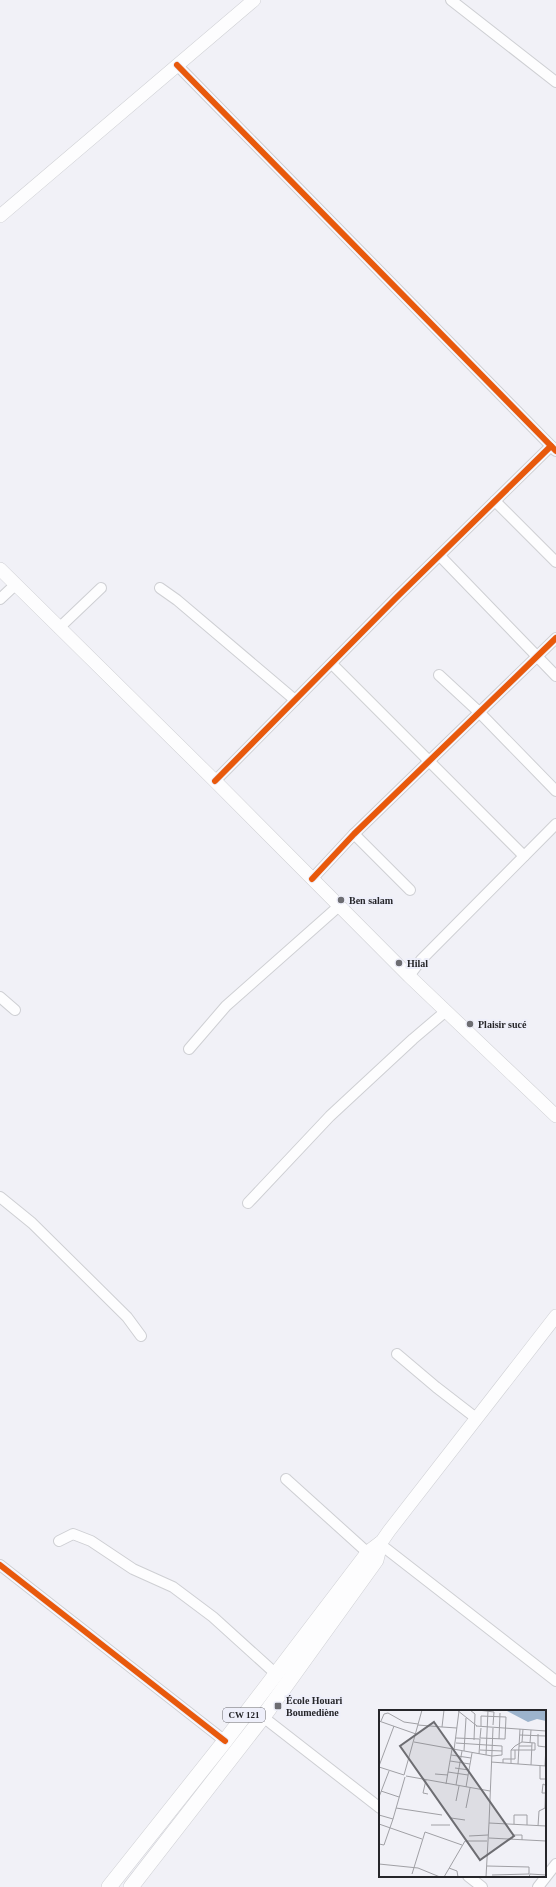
<svg xmlns="http://www.w3.org/2000/svg" width="556" height="1887" viewBox="0 0 556 1887" font-family="Georgia,serif">
<rect width="100%" height="100%" fill="#f1f1f7"/>
<g fill="none" stroke-linecap="round" stroke-linejoin="round">
<g stroke="#cecfd3" stroke-width="12">
<g id="minor">
<polyline points="451,0 556,82"/>
<polyline points="177,65 556,451"/>
<polyline points="495,501 556,562"/>
<polyline points="440,556 556,676"/>
<polyline points="160,588 177,600 295,700"/>
<polyline points="0,599 15,585"/>
<polyline points="59,628 101,588"/>
<polyline points="332,664 524,856"/>
<polyline points="439,675 479,712 556,791"/>
<polyline points="215,781 396,598 551,446"/>
<polyline points="354,834 410,890"/>
<polyline points="312,879 354,834 556,638"/>
<polyline points="409,976 421,960 556,824"/>
<polyline points="0,997 15,1010"/>
<polyline points="189,1049 226,1006 339,906"/>
<polyline points="0,1197 32,1223 127,1317 141,1336"/>
<polyline points="248,1203 330,1116 413,1039 446,1011"/>
<polyline points="397,1354 436,1387 476,1418"/>
<polyline points="286,1479 368,1553"/>
<polyline points="59,1541 73,1534 91,1541 133,1569 173,1587 213,1617 276,1674"/>
<polyline points="380,1544 556,1681"/>
<polyline points="0,1565 225,1741"/>
<polyline points="263,1717 380,1808"/>
<polyline points="468,1876 482,1887"/>
<polyline points="538,1887 556,1864"/>
</g>
</g>
<g stroke="#cecfd3" stroke-width="14">
<g id="major">
<polyline points="0,216 254,0"/>
<polyline points="0,569 215,781 409,976 556,1116"/>
<polyline points="380,1544 389,1531 556,1316"/>
</g>
</g>
<g stroke="#cecfd3" stroke-width="16">
<g id="highway">
<polyline points="109,1887 225,1741 368,1553 380,1544"/>
<polyline points="131,1887 263,1717 376,1560 380,1544"/>
</g>
</g>
<use href="#minor" stroke="#fdfdfe" stroke-width="10"/>
<use href="#major" stroke="#fdfdfe" stroke-width="13"/>
<use href="#highway" stroke="#fdfdfe" stroke-width="15"/>
<g stroke="#eeeffa" stroke-width="8">
<g id="cycleway">
<polyline points="177,65 556,451"/>
<polyline points="215,781 396,598 551,446"/>
<polyline points="312,879 354,834 556,638"/>
<polyline points="0,1565 225,1741"/>
</g>
</g>
<use href="#cycleway" stroke="#e8590c" stroke-width="6"/>
</g>
<g fill="#6d6d72" stroke="#eeeffa" stroke-width="1.5">
<circle cx="341" cy="900" r="4"/>
<circle cx="399" cy="963" r="4"/>
<circle cx="470" cy="1024" r="4"/>
<rect x="274" y="1702" width="8" height="8" rx="2"/>
</g>
<g text-anchor="middle" stroke-width="4" stroke-linejoin="round" paint-order="stroke">
<rect fill="#eeeffa" stroke="#626268" stroke-width="1" x="223" y="1708" width="42" height="14" rx="3"/>
<g font-size="9" font-weight="bold" fill="#26262a">
<text x="244" y="1718">CW 121</text>
</g>
<g font-size="10" font-weight="bold" fill="#26262a" stroke="#eeeffa" text-anchor="start">
<text x="349" y="904">Ben salam</text>
<text x="407" y="967">Hilal</text>
<text x="478" y="1028">Plaisir sucé</text>
<text x="286" y="1704">École Houari<tspan x="286" dy="12">Boumediène</tspan></text>
</g>
</g>
<g transform="translate(379 1710)">
<rect width="167" height="167" fill="#f1f1f7"/>
<path d="M126,0H167V11L158,9L149,12Z" fill="#9cb3cc"/>
<path fill="none" stroke="#a0a0a5" stroke-width="1" d="M65,0L63,17L78,18M78,0L98,16M91,0L96,4L95,30M99,0L115,2L114,15M0,11L37,24M2,11L5,4L9,3L25,12L39,14M39,15L63,17M97,16L167,21M102,18L101,28L126,29L127,7L102,6V16M159,24V36L167,37M141,25L167,26M77,28L101,29M120,29L121,3M35,32L113,46M143,32L144,19M77,33L123,36V45L113,46M151,33L152,20M140,36H153M75,40L80,1M101,40L123,41M85,41L87,8M100,44L101,29M72,45L92,48M107,45L109,0M71,51L91,54M112,52L167,56M124,53V49H136V40M132,53V40L136,36L143,32L156,33V40H132M139,54L141,19M152,55L153,33M0,56L15,16M161,56V69H167M166,56L167,35M0,57L25,65M76,58L90,60M69,62L89,65M56,64L69,65M25,65L43,0M27,66L111,81M47,70L44,83L49,84M67,74L73,39M77,75L83,41M87,77L93,43M2,81L20,87M166,83H163L164,74L166,75M0,87L10,61M77,91L80,76M17,98L63,105M87,98L91,78M0,105L14,109L26,67M72,108L86,110M110,113L167,116M110,113L114,18M0,114L43,129M135,114V105H148V115M52,115H71M159,116L160,101L166,98L167,63M90,126L109,125M110,128L167,131M133,129L134,125H143V130M0,134L5,135L14,109M0,154L39,158L61,167M108,156L150,157V164L113,165M70,158L78,161L79,167M33,164L46,122L83,135M65,167L86,131H108M107,167L110,113M150,167L151,164L167,165"/>
<path fill="#6d6d72" fill-opacity="0.15" stroke="#6d6d72" stroke-width="2" d="M55,12L135,126L101,150L21,36Z"/>
<rect width="167" height="167" fill="none" stroke="#26262a" stroke-width="2"/>
</g>
</svg>
